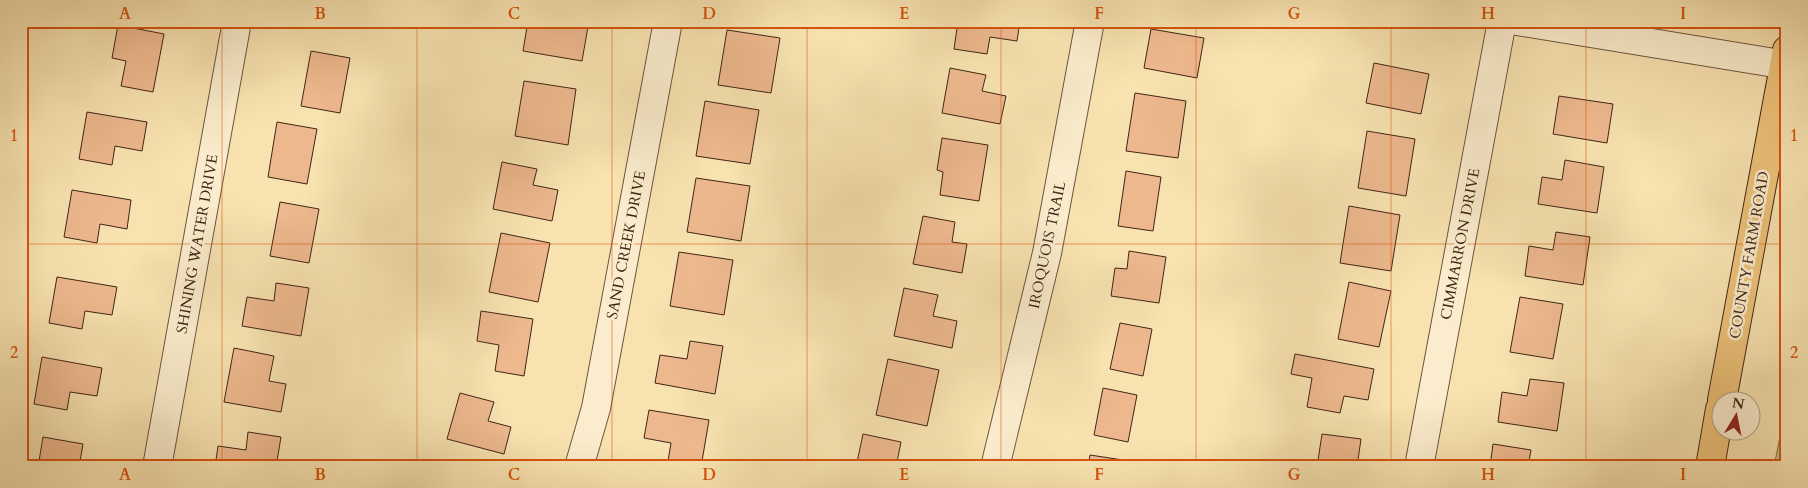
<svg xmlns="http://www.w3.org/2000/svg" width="1808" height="488" viewBox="0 0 1808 488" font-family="Cardo,serif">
<rect width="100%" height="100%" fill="#f7e2b0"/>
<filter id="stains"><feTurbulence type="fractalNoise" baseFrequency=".004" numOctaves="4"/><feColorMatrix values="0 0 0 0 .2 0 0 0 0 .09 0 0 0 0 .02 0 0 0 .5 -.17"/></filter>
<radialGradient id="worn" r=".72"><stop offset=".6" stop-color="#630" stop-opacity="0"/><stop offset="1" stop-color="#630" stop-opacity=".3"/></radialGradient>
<polygon fill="#b8c48f" stroke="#7d7454" points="1786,405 1787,467 1774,467"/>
<g fill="#edb88e" stroke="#422418">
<polygon points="311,21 347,21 346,27"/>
<polygon points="528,21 589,21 582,61 523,51"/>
<polygon points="958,21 1020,21 1017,41 990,37 987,54 954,49"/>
<polygon points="118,25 164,34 153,92 121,86 126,61 112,58"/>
<polygon points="1151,29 1204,38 1197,78 1144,68"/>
<polygon points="727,30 780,38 771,93 718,85"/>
<polygon points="311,51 350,58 340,113 301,106"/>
<polygon points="1374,63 1429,74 1421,114 1366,103"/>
<polygon points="950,68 986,75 982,91 1006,96 1000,124 942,113"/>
<polygon points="524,81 576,89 568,145 515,136"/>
<polygon points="1135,93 1186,101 1178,158 1126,151"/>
<polygon points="1559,96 1613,104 1607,143 1553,134"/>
<polygon points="705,101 759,110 750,164 696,156"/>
<polygon points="87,112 147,122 142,151 115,146 112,165 79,159"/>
<polygon points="277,122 317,129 307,184 268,177"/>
<polygon points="1367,131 1415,139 1406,196 1358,188"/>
<polygon points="942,138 988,145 979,201 940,195 943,172 937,170"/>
<polygon points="1565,160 1604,167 1597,213 1538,204 1542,177 1562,180"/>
<polygon points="502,162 537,169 533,185 558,190 552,221 493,209"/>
<polygon points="1126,171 1161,177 1153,231 1118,226"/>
<polygon points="696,178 750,186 741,241 687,232"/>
<polygon points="72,190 131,200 127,229 100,224 97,243 64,237"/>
<polygon points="280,202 319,209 309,263 270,256"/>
<polygon points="1349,206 1400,215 1391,271 1340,263"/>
<polygon points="923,216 955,222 952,242 967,244 962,273 913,264"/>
<polygon points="1556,232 1590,237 1583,285 1525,276 1529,246 1553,250"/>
<polygon points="501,233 550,243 538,302 489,292"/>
<polygon points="1129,251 1166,257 1159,303 1111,296 1115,268 1127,269"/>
<polygon points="679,252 733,260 724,315 670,306"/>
<polygon points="57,277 117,287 112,315 85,311 82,329 49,323"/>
<polygon points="1349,282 1391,291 1379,347 1338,339"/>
<polygon points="276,283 309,288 301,336 242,326 247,297 274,301"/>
<polygon points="904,288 938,295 933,316 957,321 952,348 894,336"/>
<polygon points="1520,297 1563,304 1553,359 1510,352"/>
<polygon points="481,311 533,319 524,376 495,371 499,345 477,341"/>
<polygon points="1120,323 1152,329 1143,376 1110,369"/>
<polygon points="690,341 723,346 715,394 655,383 660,355 687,359"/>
<polygon points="234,348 274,356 269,381 286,384 281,412 224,402"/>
<polygon points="1295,354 1374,369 1368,400 1344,396 1340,413 1307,407 1312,378 1291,374"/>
<polygon points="42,357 102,368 97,396 70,392 67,410 34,404"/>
<polygon points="888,359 939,370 927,426 876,415"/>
<polygon points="1530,379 1564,383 1557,431 1498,422 1502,392 1527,396"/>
<polygon points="1103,388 1137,395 1128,442 1094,435"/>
<polygon points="460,393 494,402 488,421 511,427 504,454 447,439"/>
<polygon points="649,410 709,420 701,467 668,461 671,443 644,438"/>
<polygon points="248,432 281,437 276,467 215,467 218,446 246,450"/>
<polygon points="863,434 901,442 896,467 856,467"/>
<polygon points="1322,434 1361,439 1357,467 1317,467"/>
<polygon points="43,437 83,444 79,467 38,467"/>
<polygon points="1493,444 1531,450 1528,467 1490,467"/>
<polygon points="1090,455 1123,460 1122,467 1088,467"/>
</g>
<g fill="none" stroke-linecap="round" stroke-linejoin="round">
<g stroke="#6f543e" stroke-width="30">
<g id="minor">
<polyline points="1517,21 1787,65"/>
<polyline points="157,467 237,21"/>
<polyline points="579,467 596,408 668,21"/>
<polyline points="995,467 1047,253 1090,21"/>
<polyline points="1419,467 1502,21"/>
</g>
</g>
<g stroke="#422418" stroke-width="30">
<g id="major">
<polyline points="1722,400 1787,50"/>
<polyline points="1710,467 1720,409"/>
</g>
</g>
<use href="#minor" stroke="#faeccc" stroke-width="28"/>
<use href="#major" stroke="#ecc178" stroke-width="28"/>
</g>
<path fill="none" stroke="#d7540d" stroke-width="1" stroke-opacity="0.55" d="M222,21V467M417,21V467M612,21V467M807,21V467M1001,21V467M1196,21V467M1391,21V467M1586,21V467M21,244H1787"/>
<g text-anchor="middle" stroke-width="5" stroke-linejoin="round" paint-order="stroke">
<g font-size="15" fill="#422418" stroke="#faeccc">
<text transform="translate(197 244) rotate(-80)" y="5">SHINING WATER DRIVE</text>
<text transform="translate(1460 244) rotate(-79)" y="5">CIMMARRON DRIVE</text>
<text transform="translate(626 245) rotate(-79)" y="5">SAND CREEK DRIVE</text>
<text transform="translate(1047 245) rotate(-78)" y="5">IROQUOIS TRAIL</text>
<text transform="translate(1749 255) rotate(-80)" y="5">COUNTY FARM ROAD</text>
</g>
</g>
<rect width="1808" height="488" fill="none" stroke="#f7e2b0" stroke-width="55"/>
<g transform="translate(1736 416) rotate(10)"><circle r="24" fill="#faeccc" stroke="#b09c84"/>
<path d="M0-4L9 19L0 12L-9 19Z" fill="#8f2418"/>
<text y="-8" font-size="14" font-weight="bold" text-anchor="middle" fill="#422418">N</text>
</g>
<rect x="28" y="28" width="1752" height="432" fill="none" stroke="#d7540d" stroke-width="2"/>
<g font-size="16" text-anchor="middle" font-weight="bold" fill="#d7540d">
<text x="125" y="19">A</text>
<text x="320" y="19">B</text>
<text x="514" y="19">C</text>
<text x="709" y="19">D</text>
<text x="904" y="19">E</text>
<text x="1099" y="19">F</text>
<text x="1294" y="19">G</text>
<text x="1488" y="19">H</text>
<text x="1683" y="19">I</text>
<text x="14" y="141">1</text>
<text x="1794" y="141">1</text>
<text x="14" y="358">2</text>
<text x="1794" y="358">2</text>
<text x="125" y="480">A</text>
<text x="320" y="480">B</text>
<text x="514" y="480">C</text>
<text x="709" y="480">D</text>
<text x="904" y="480">E</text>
<text x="1099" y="480">F</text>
<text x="1294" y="480">G</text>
<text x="1488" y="480">H</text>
<text x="1683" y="480">I</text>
</g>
<rect width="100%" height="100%" filter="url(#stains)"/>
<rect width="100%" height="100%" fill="url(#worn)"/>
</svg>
